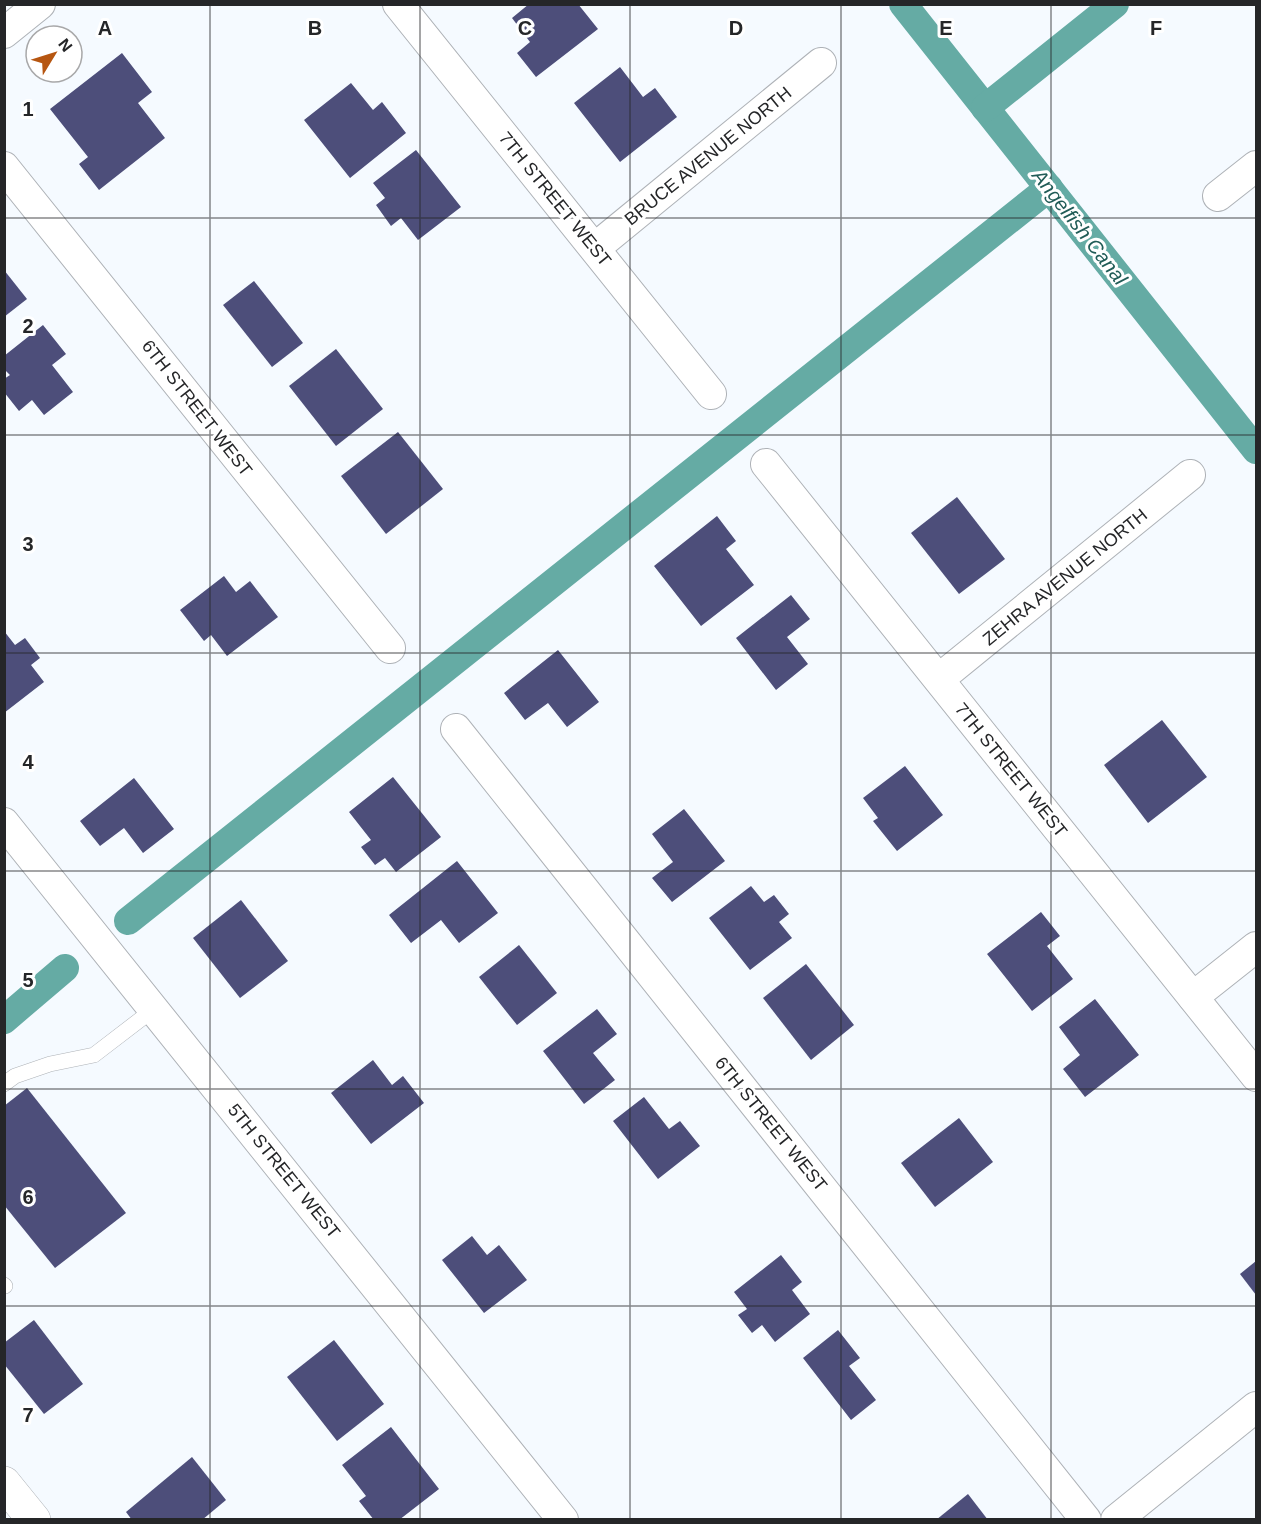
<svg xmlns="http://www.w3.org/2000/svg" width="1261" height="1524" viewBox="0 0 1261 1524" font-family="Arial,sans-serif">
<rect width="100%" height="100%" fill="#f5faff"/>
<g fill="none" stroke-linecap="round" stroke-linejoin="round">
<g stroke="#65aba4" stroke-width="28">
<polyline points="903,4 1256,450"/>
<polyline points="985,108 1115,4"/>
<polyline points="128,921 1049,188"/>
<polyline points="4,1020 65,968"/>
</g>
</g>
<g fill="#4d4e7a">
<polygon points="529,4 578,4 598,29 536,77 517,53 530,42 512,18"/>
<polygon points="122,53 152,92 138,103 165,138 99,190 79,164 88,157 50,109"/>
<polygon points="620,67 643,97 655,88 677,117 620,162 574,103"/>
<polygon points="351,83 373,110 382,102 406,133 350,178 304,120"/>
<polygon points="416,150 461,207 418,240 401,218 391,226 376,205 385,198 373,183"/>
<polygon points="4,270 27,299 4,317"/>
<polygon points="254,281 303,343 272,367 223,305"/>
<polygon points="43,325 66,354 52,365 73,392 44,415 32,400 19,411 4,392 4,379 10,375 4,369 4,356"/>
<polygon points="336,349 383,409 336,446 289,386"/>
<polygon points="398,432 443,489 386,534 341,476"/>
<polygon points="957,497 1005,559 959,594 911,533"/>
<polygon points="717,516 736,541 726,549 754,585 701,626 654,566"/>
<polygon points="224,576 236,592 250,581 278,617 227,656 211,635 204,641 180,610"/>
<polygon points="791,595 810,619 787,637 808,664 776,690 736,638"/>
<polygon points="4,631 15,645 25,638 40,658 31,665 44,682 4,713"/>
<polygon points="558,650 599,702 567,727 548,703 525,720 504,693"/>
<polygon points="1162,720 1207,777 1148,823 1104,765"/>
<polygon points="905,766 943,815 897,851 873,821 878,818 863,798"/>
<polygon points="393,777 441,837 396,872 385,858 375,865 361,847 371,840 349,812"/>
<polygon points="134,778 174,829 143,853 124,828 100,846 80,821"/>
<polygon points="684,809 725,861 672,902 652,878 673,862 652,834"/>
<polygon points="457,861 498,913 459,943 441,920 411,943 389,915"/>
<polygon points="751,886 764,902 774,895 789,914 779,922 792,938 750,970 709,918"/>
<polygon points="241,900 288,961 240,998 193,938"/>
<polygon points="1041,912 1060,936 1047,946 1073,979 1032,1011 987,954"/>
<polygon points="519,945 557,993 517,1025 479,977"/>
<polygon points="806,964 854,1025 811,1060 763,998"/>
<polygon points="1095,999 1139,1055 1085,1097 1063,1069 1080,1055 1059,1027"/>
<polygon points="597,1009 617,1034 593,1053 615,1080 584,1104 543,1051"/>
<polygon points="373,1060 392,1085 403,1076 424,1103 371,1144 331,1093"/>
<polygon points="27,1088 126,1213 55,1268 4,1205 4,1106"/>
<polygon points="644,1097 669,1129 680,1121 700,1146 658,1179 613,1121"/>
<polygon points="959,1118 993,1162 935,1207 901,1163"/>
<polygon points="472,1236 487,1255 499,1245 527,1280 484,1313 442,1260"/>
<polygon points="781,1255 802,1282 792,1290 810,1314 775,1342 762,1325 752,1333 738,1315 747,1309 734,1292"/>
<polygon points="1256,1261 1256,1295 1240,1274"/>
<polygon points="34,1320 83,1384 44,1414 4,1364 4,1343"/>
<polygon points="838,1330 860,1358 849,1366 876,1400 851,1420 803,1358"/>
<polygon points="334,1340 384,1404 337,1441 287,1377"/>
<polygon points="391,1427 439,1489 399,1520 374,1520 359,1501 366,1496 342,1465"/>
<polygon points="192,1457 226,1500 202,1520 132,1520 126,1512"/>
<polygon points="968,1494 988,1520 936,1520"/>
</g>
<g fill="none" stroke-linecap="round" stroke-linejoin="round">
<g stroke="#aeb2b7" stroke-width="16">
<g id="service">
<polyline points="4,1084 15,1076 50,1064 94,1055 154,1009"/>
<polyline points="4,1285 5,1286"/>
</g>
</g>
<g stroke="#aeb2b7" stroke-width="32">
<g id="minor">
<polyline points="398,4 711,394"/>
<polyline points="4,33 40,4"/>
<polyline points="4,167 390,648"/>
<polyline points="1218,196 1256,166"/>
<polyline points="595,248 821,63"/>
<polyline points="766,464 1256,1076"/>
<polyline points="939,679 1190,475"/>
<polyline points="456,729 1086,1520"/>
<polyline points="4,823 563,1520"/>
<polyline points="1193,997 1256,947"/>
<polyline points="1116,1520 1256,1407"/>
</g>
</g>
<g stroke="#aeb2b7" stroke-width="34">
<polyline id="secondary" points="4,1483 34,1520"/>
</g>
<use href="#service" stroke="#fff" stroke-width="15"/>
<use href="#minor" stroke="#fff" stroke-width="30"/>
<use href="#secondary" stroke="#fff" stroke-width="33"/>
</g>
<path fill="none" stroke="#252628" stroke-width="1.5" stroke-opacity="0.55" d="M210,4V1520M420,4V1520M630,4V1520M841,4V1520M1051,4V1520M4,218H1256M4,435H1256M4,653H1256M4,871H1256M4,1089H1256M4,1306H1256"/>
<g text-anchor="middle" stroke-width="6" stroke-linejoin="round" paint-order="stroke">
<g font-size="18" fill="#252628" stroke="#fff">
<text transform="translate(708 156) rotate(-39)" y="6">BRUCE AVENUE NORTH</text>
<text transform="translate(555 199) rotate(51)" y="6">7TH STREET WEST</text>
<text transform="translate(197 408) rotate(52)" y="6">6TH STREET WEST</text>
<text transform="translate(1065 577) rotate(-39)" y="6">ZEHRA AVENUE NORTH</text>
<text transform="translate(1011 770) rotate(51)" y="6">7TH STREET WEST</text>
<text transform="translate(771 1124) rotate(51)" y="6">6TH STREET WEST</text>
<text transform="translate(284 1171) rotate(51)" y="6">5TH STREET WEST</text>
</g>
<g font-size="20" font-style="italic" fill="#215c57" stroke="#fff">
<text transform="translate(1080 227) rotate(52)" y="7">Angelfish Canal</text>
</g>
</g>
<g font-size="20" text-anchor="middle" font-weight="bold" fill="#252628" stroke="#fff" stroke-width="6" stroke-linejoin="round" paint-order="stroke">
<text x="105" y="35">A</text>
<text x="315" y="35">B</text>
<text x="525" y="35">C</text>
<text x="736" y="35">D</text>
<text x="946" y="35">E</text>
<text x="1156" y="35">F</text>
<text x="28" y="116">1</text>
<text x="28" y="333">2</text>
<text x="28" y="551">3</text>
<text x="28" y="769">4</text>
<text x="28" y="987">5</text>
<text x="28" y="1204">6</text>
<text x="28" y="1422">7</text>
</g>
<rect width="1261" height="1524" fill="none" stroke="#252628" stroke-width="12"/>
<g transform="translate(54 54) rotate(52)"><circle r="28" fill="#ffffff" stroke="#a8a8a9" stroke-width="1.5"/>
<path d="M0-4.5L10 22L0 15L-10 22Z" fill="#b65611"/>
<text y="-9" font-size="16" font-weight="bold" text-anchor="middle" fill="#252628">N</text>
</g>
</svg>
